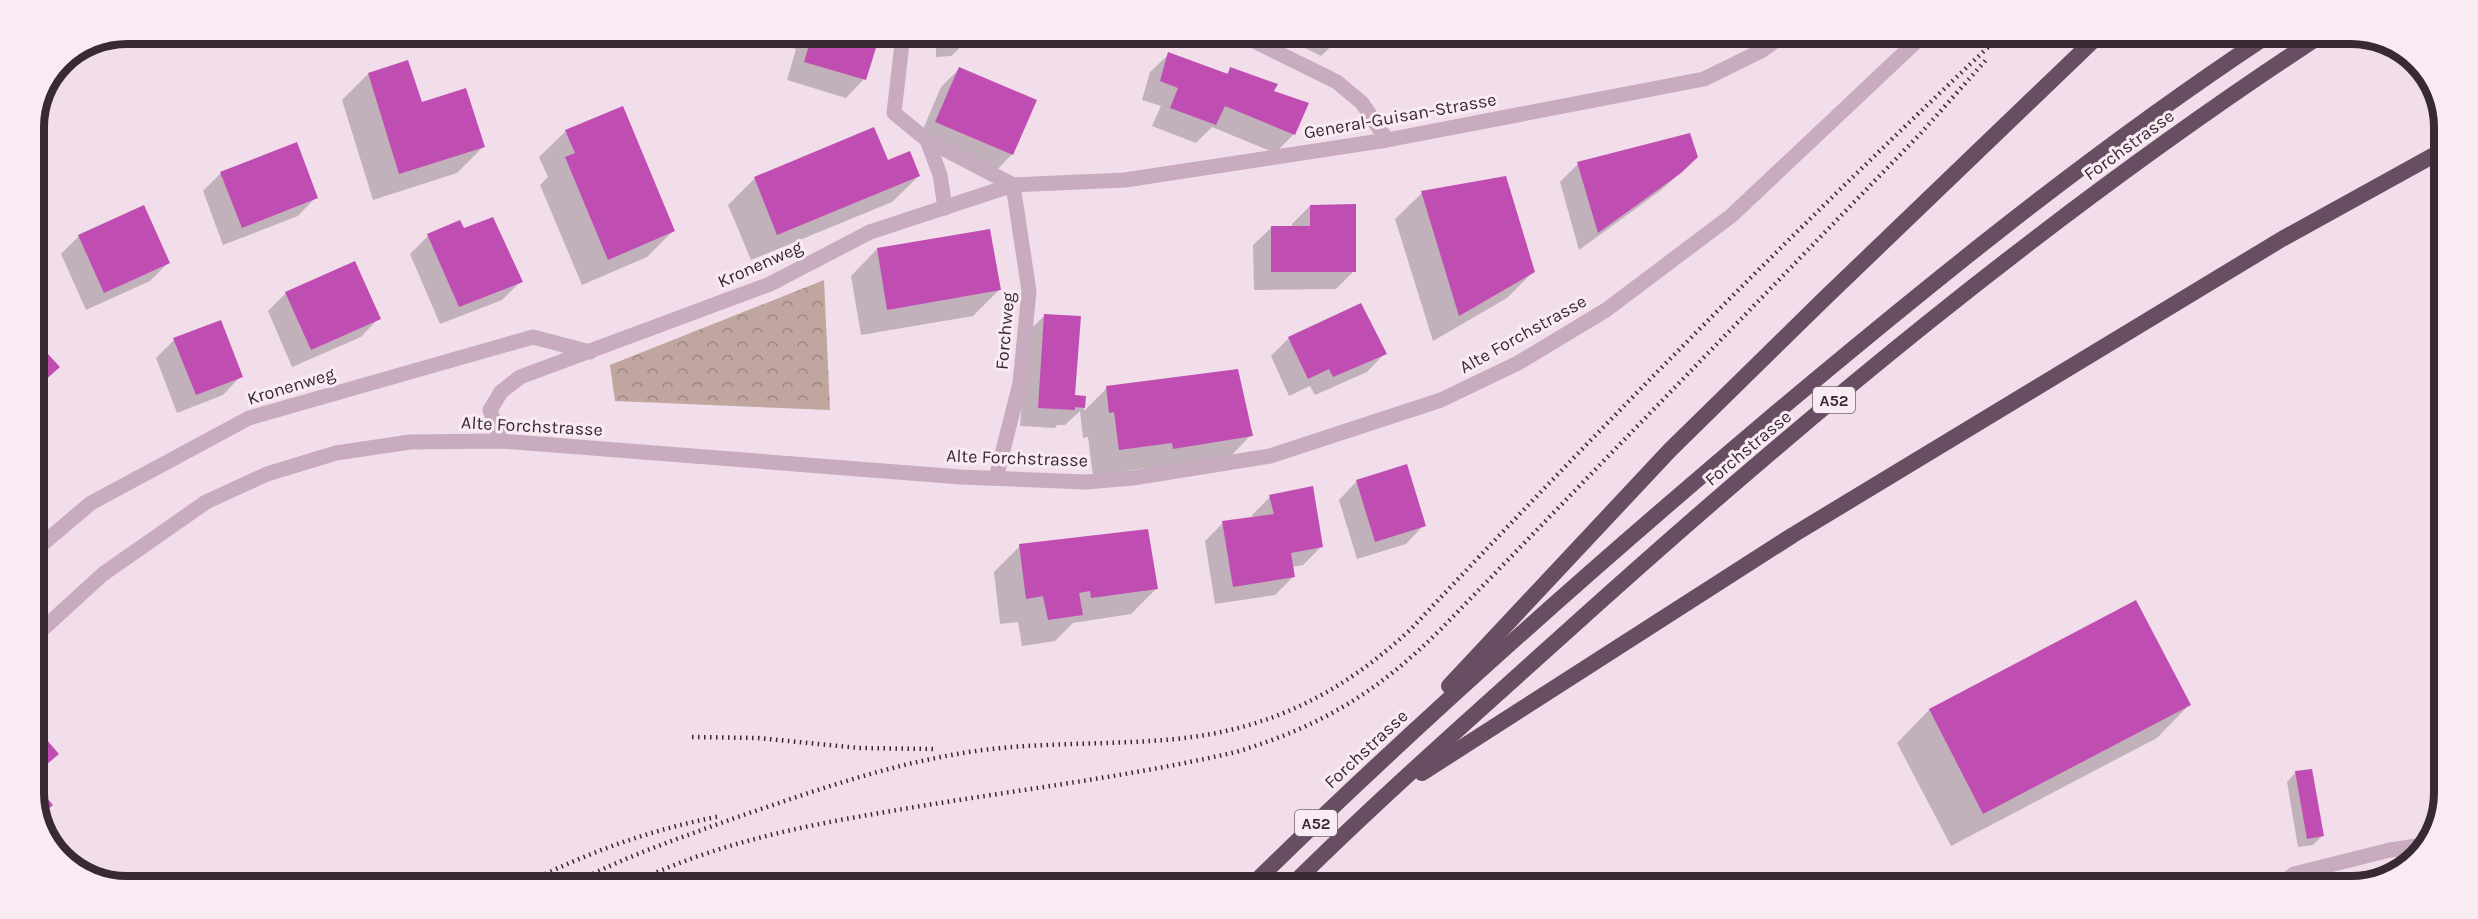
<svg xmlns="http://www.w3.org/2000/svg" width="2478" height="919" viewBox="0 0 2478 919" font-family="Karla,sans-serif">
<defs>
<pattern id="park-crowns" width="20" height="18" patternUnits="userSpaceOnUse" patternTransform="scale(1.5)"><rect width="20" height="18" fill="#c0a69f"/><path d="M2 6a3 3 0 1 1 6 0M12 15a3 3 0 1 1 6 0" fill="none" stroke="#9d8782"/></pattern>
</defs>
<rect width="100%" height="100%" fill="#f1deea"/>
<polygon fill="url(#park-crowns)" points="824,280 830,410 615,401 610,365"/>
<g fill="#0003">
<polygon points="783,34 878,35 864,79 846,98 787,80 796,49 780,45"/>
<polygon points="909,35 1017,35 1014,38 968,40 951,56 936,57 936,40 910,40"/>
<polygon points="1281,36 1342,36 1321,56"/>
<polygon points="1492,36 1514,36 1503,42"/>
<polygon points="1169,54 1225,75 1231,69 1272,92 1307,104 1293,135 1275,153 1212,127 1196,143 1152,126 1161,106 1142,100 1150,72"/>
<polygon points="959,69 1012,154 994,173 918,141 941,87"/>
<polygon points="368,74 421,103 483,147 457,173 373,200 342,100"/>
<polygon points="873,129 887,162 919,176 892,202 751,260 728,205 754,179"/>
<polygon points="566,131 673,231 647,257 582,285 540,185 548,177 539,157"/>
<polygon points="1578,164 1677,176 1660,191 1579,250 1560,182"/>
<polygon points="221,173 316,197 298,216 223,245 203,191"/>
<polygon points="1422,193 1533,272 1507,298 1433,341 1395,219"/>
<polygon points="1310,206 1354,271 1336,289 1254,290 1253,245 1272,227 1292,227 1292,224"/>
<polygon points="463,230 521,281 502,300 440,324 410,254 428,236"/>
<polygon points="79,236 168,263 150,281 86,310 61,254"/>
<polygon points="877,249 999,290 973,316 861,335 851,276"/>
<polygon points="286,293 379,318 361,337 292,367 268,311"/>
<polygon points="1044,316 1074,397 1084,398 1084,411 1107,388 1251,435 1225,462 1147,475 1146,468 1093,476 1088,437 1083,438 1080,411 1065,425 1057,425 1055,428 1020,426 1026,334"/>
<polygon points="1289,338 1385,353 1367,372 1315,395 1310,386 1289,396 1271,356"/>
<polygon points="174,340 241,376 223,395 177,413 156,358"/>
<polygon points="1357,481 1424,525 1406,544 1357,559 1339,500"/>
<polygon points="1270,497 1322,546 1303,565 1292,567 1294,576 1275,595 1215,604 1205,541 1223,523 1253,519 1252,515"/>
<polygon points="1020,546 1157,588 1131,614 1073,623 1055,641 1022,646 1018,622 1000,624 994,572"/>
<polygon points="2135,602 2189,705 2157,738 1951,846 1897,743 1929,710"/>
<polygon points="2296,772 2322,836 2313,845 2298,847 2287,782"/>
</g>
<g fill="#c04eb2">
<polygon points="812,35 880,35 866,80 804,62"/>
<polygon points="1168,52 1228,74 1230,67 1278,84 1274,91 1309,103 1295,135 1225,106 1216,125 1170,108 1178,88 1160,81"/>
<polygon points="408,60 422,102 466,88 485,147 399,174 368,73"/>
<polygon points="959,67 1037,100 1013,155 935,122"/>
<polygon points="623,106 675,231 608,260 565,157 575,153 565,130"/>
<polygon points="874,127 888,160 910,151 920,176 777,235 754,177"/>
<polygon points="1690,133 1698,157 1681,173 1598,233 1577,162"/>
<polygon points="297,142 318,198 242,228 220,172"/>
<polygon points="1506,176 1535,272 1459,316 1421,191"/>
<polygon points="1356,204 1356,272 1271,272 1271,226 1310,226 1310,205"/>
<polygon points="144,205 170,263 104,293 78,235"/>
<polygon points="493,217 523,282 459,307 427,234 460,220 464,228"/>
<polygon points="990,229 1001,290 887,310 877,248"/>
<polygon points="355,261 381,319 311,350 285,292"/>
<polygon points="1361,303 1387,354 1333,377 1329,369 1308,379 1288,337"/>
<polygon points="1044,314 1081,316 1075,395 1086,396 1085,408 1075,407 1075,410 1038,408"/>
<polygon points="221,320 243,377 196,395 173,338"/>
<polygon points="33,338 60,367 33,391"/>
<polygon points="1238,369 1253,436 1173,449 1172,443 1119,450 1114,412 1109,413 1106,386"/>
<polygon points="1407,464 1426,526 1375,542 1356,480"/>
<polygon points="1313,486 1323,547 1291,553 1295,577 1233,587 1222,521 1274,514 1269,495"/>
<polygon points="1148,529 1158,589 1091,598 1090,591 1079,593 1083,615 1048,620 1043,596 1026,599 1019,544"/>
<polygon points="2136,600 2191,705 1983,814 1929,709"/>
<polygon points="33,724 59,754 33,776"/>
<polygon points="2312,769 2324,836 2307,839 2295,771"/>
<polygon points="33,782 53,805 40,816 33,799"/>
</g>
<g fill="none" stroke-linecap="round" stroke-linejoin="round">
<g stroke="#c9abbf" stroke-width="15">
<polyline points="903,35 894,113 927,140 1013,185"/>
<polyline points="927,140 940,175 945,208"/>
</g>
<g stroke="#c9abbf" stroke-width="15">
<polyline points="1244,36 1337,82 1362,103 1387,140"/>
<polyline points="501,441 490,410 501,392 520,377 770,284 870,232 1013,185 1125,180 1387,140 1704,79 1761,51 1781,37"/>
<polyline points="996,478 1020,383 1029,291 1013,185"/>
<polyline points="33,552 91,503 249,418 533,337 590,352"/>
<polyline points="2278,886 2294,874 2390,850 2423,845"/>
</g>
<polyline stroke="#c9abbf" stroke-width="15" points="33,638 103,574 206,502 267,474 336,453 410,442 501,441 961,477 1086,482 1133,478 1270,456 1441,400 1518,363 1606,310 1731,216 1921,37"/>
<g stroke="#684e62" stroke-width="16">
<polyline points="1449,686 1670,450 1824,299 2097,37"/>
<polyline points="1422,773 1793,535 2282,239 2445,149"/>
<path d="M1253,884C1417,723 1590,570 1765,422C1926,287 2089,154 2264,38"/>
<path d="M1293,884C1380,798 1472,717 1563,635C1801,420 2049,214 2317,38"/>
</g>
<g stroke="#372a34" stroke-width="4.5" stroke-dasharray="1.5 4.5" stroke-linecap="butt">
<polyline points="692,737 758,738 859,748 935,749"/>
<path d="M529,882C591,851 653,829 721,816"/>
<path d="M577,882C626,856 680,838 732,819C808,793 883,766 963,753C1033,741 1104,746 1175,739C1270,730 1344,692 1412,628C1602,425 1797,227 1999,37"/>
<path d="M635,882C713,845 796,827 880,813C998,792 1119,779 1236,752C1322,726 1378,692 1442,628L1921,133L1986,60"/>
</g>
</g>
<g text-anchor="middle" stroke-width="6" stroke-linejoin="round" paint-order="stroke">
<g fill="#f9ebf3" stroke="#71646d" stroke-width="1.5">
<rect x="1813" y="387" width="42" height="26" rx="4.5"/>
<rect x="1295" y="810" width="42" height="26" rx="4.5"/>
</g>
<g font-size="16" font-weight="bold" fill="#372a34">
<text x="1834" y="406">A52</text>
<text x="1316" y="829">A52</text>
</g>
<g font-size="18" fill="#372a34" stroke="#f9ebf3">
<text transform="translate(1400 116) rotate(-10)" y="6">General-Guisan-Strasse</text>
<text transform="translate(2129 145) rotate(-36)" y="6">Forchstrasse</text>
<text transform="translate(760 264) rotate(-24)" y="6">Kronenweg</text>
<text transform="translate(1005 331) rotate(-85)" y="6">Forchweg</text>
<text transform="translate(1523 334) rotate(-29)" y="6">Alte Forchstrasse</text>
<text transform="translate(291 386) rotate(-17)" y="6">Kronenweg</text>
<text transform="translate(532 426) rotate(3)" y="6">Alte Forchstrasse</text>
<text transform="translate(1748 448) rotate(-40)" y="6">Forchstrasse</text>
<text transform="translate(1017 458) rotate(2)" y="6">Alte Forchstrasse</text>
<text transform="translate(1366 749) rotate(-43)" y="6">Forchstrasse</text>
</g>
</g>
<path d="M0 0H2478V919H0ZM127 44H2351A83 83 0 0 1 2434 127V793A83 83 0 0 1 2351 876H127A83 83 0 0 1 44 793V127A83 83 0 0 1 127 44Z" fill="#f9ebf3" fill-rule="evenodd"/>
<path fill="none" stroke="#372a34" stroke-width="8" d="M127 44H2351A83 83 0 0 1 2434 127V793A83 83 0 0 1 2351 876H127A83 83 0 0 1 44 793V127A83 83 0 0 1 127 44Z"/>
</svg>
